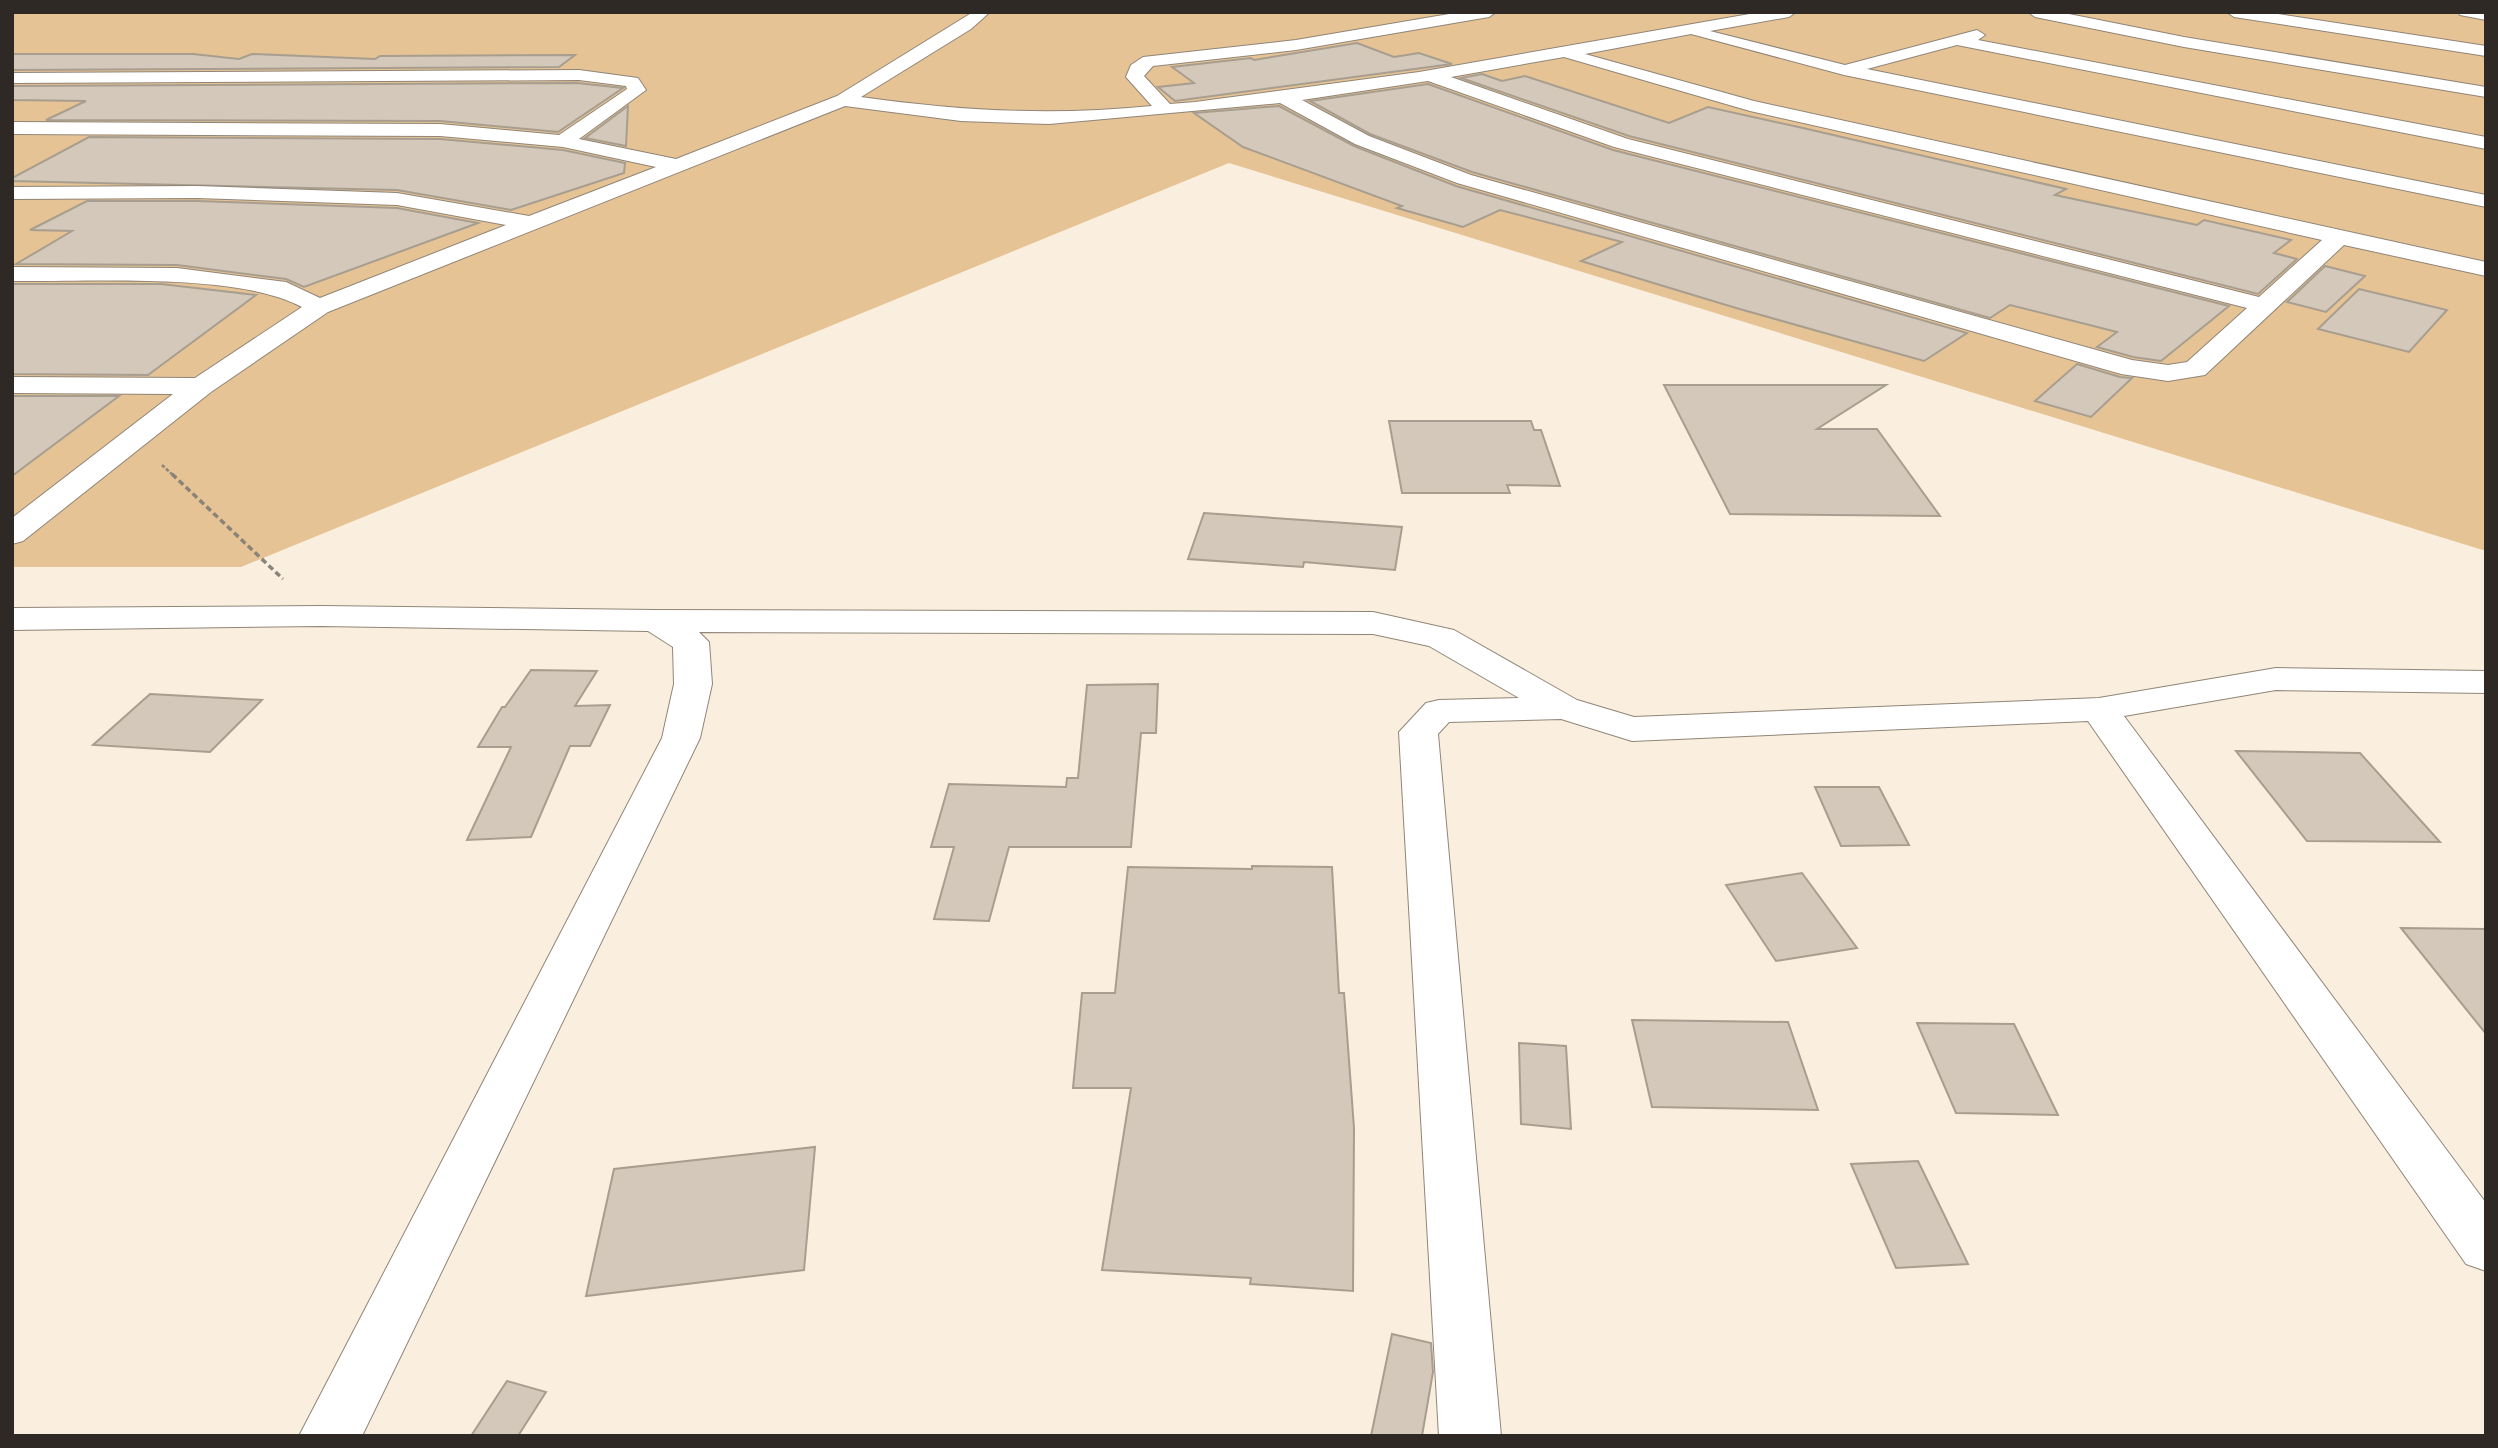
<svg xmlns="http://www.w3.org/2000/svg" width="2498" height="1448" viewBox="0 0 2498 1448" font-family="Helvetica,sans-serif">
<rect width="100%" height="100%" fill="#faefdf"/>
<polygon fill="#e6c395" points="12,12 2486,12 2486,551 1229,163 241,567 12,567"/>
<g fill="#d3c8b9" stroke="#a89e8f" stroke-width="2">
<polygon points="1357,43 1394,57 1419,53 1452,64 1175,101 1158,87 1194,83 1172,67 1251,58 1254,60"/>
<polygon points="12,54 193,54 239,59 252,54 375,59 380,56 575,55 559,67 12,70"/>
<polygon points="1482,74 1502,81 1525,76 1669,123 1708,107 1803,128 2066,189 2055,195 2197,225 2204,220 2291,240 2274,253 2297,259 2258,294 1629,136 1461,78"/>
<polygon points="577,83 623,88 558,132 440,121 46,120 86,101 12,100 12,86"/>
<polygon points="1428,84 1613,150 2229,306 2161,361 2133,357 2097,347 2117,332 2010,305 1990,318 1472,172 1370,134 1310,101"/>
<polygon points="628,106 626,146 585,138"/>
<polygon points="1279,106 1354,146 1456,186 1967,333 1924,361 1736,308 1581,261 1622,242 1500,210 1463,227 1397,208 1402,206 1243,147 1194,113"/>
<polygon points="89,137 440,139 563,150 625,163 624,173 511,210 397,190 12,181 12,178"/>
<polygon points="87,201 197,201 397,208 478,223 304,287 286,279 177,265 16,264 72,231 30,230"/>
<polygon points="2325,266 2365,276 2326,312 2287,302"/>
<polygon points="12,284 161,284 256,295 148,375 12,374"/>
<polygon points="2359,289 2447,310 2409,352 2318,329"/>
<polygon points="2077,364 2120,377 2132,378 2091,417 2035,401"/>
<polygon points="1664,385 1886,385 1817,429 1877,429 1940,516 1730,514"/>
<polygon points="12,396 119,396 12,476"/>
<polygon points="1389,421 1531,421 1534,430 1541,430 1560,486 1507,485 1510,493 1402,493"/>
<polygon points="1204,513 1402,527 1395,570 1304,562 1303,567 1188,559"/>
<polygon points="531,670 597,671 575,706 610,705 590,746 570,746 531,837 467,840 511,747 478,747 502,707 505,707"/>
<polygon points="1158,684 1156,733 1141,733 1131,847 1009,847 989,921 934,919 954,847 931,847 949,784 1066,787 1067,778 1078,778 1087,685"/>
<polygon points="150,694 262,700 210,752 93,745"/>
<polygon points="2236,751 2360,753 2440,842 2307,841"/>
<polygon points="1815,787 1879,787 1909,845 1841,846"/>
<polygon points="1252,866 1332,867 1339,993 1344,993 1354,1128 1353,1291 1250,1284 1251,1278 1102,1270 1131,1088 1073,1088 1082,993 1115,993 1128,867 1252,869"/>
<polygon points="1802,873 1857,948 1776,961 1726,885"/>
<polygon points="2401,928 2486,929 2486,1034"/>
<polygon points="1632,1020 1788,1022 1818,1110 1652,1107"/>
<polygon points="1917,1023 2014,1024 2058,1115 1956,1113"/>
<polygon points="1519,1043 1566,1046 1571,1129 1521,1124"/>
<polygon points="815,1147 804,1270 586,1296 614,1169"/>
<polygon points="1918,1161 1968,1264 1896,1268 1851,1164"/>
<polygon points="1392,1334 1431,1343 1433,1372 1422,1436 1371,1436"/>
<polygon points="507,1381 546,1392 518,1436 471,1436"/>
</g>
<g fill="none" stroke-linecap="round" stroke-linejoin="round">
<g stroke="#908577" stroke-width="2">
<g id="minor">
<path d="M973,12H990L971,29L861,97C961,111 1051,116 1152,106L1126,77L1131,65L1143,57L1296,40L1461,12H1496L1489,17L1296,50L1153,66L1144,76L1170,104L1195,102L1419,72L1761,12H1796L1789,17L1710,31L1845,65L1977,30L1985,35L1978,40L2486,137V149L1957,45L1867,69L2486,195V207L1844,75L1691,34L1585,54L1754,101L2486,262V276L2344,245L2205,375L2168,381L2121,374L1457,183L1355,144L1280,103L1049,124L961,121L845,106L328,312L211,392L23,541L12,544V518L173,394L12,393V377L195,378L302,307C237,272 88,282 12,281V267L177,268L286,282L320,298L506,225L397,205L197,198L12,199V187L197,186L397,193L529,216L656,167L563,147L440,136L12,134V122L440,124L559,135L627,89L626,86L579,80L12,83V73L579,70L638,78L646,90L579,139L676,159L837,96ZM1564,57L1750,111L2322,240L2259,297L1628,139L1451,77ZM1428,81L1614,147L2247,308L2187,362L2168,365L2132,360L1471,175L1369,136L1302,100Z"/>
<polygon points="2028,12 2059,12 2184,37 2486,87 2486,97 2184,47 2035,17"/>
<polygon points="2227,12 2265,12 2486,46 2486,56 2234,17"/>
<polygon points="2458,12 2486,12 2486,20 2460,15"/>
<polygon points="321,606 655,610 1373,612 1454,630 1577,700 1634,717 2099,698 2276,668 2486,671 2486,693 2276,690 2124,716 2486,1203 2486,1271 2466,1264 2088,721 1632,741 1561,719 1449,722 1438,734 1501,1436 1439,1436 1399,732 1426,703 1439,700 1519,698 1429,646 1373,634 699,632 709,642 712,684 700,738 362,1436 299,1436 662,738 674,684 673,647 648,631 321,626 12,630 12,608"/>
</g>
</g>
<polyline stroke="#8a8379" stroke-width="2.5" stroke-dasharray="3.5 2" stroke-linecap="butt" points="162,465 174,476"/>
<polyline stroke="#8a8379" stroke-width="3.5" stroke-dasharray="6 3.5" stroke-linecap="butt" points="172,474 283,579"/>
<use href="#minor" fill="#fff" fill-rule="evenodd"/>
</g>
<rect width="2498" height="1448" fill="none" stroke="#2e2924" stroke-width="28"/>
</svg>
